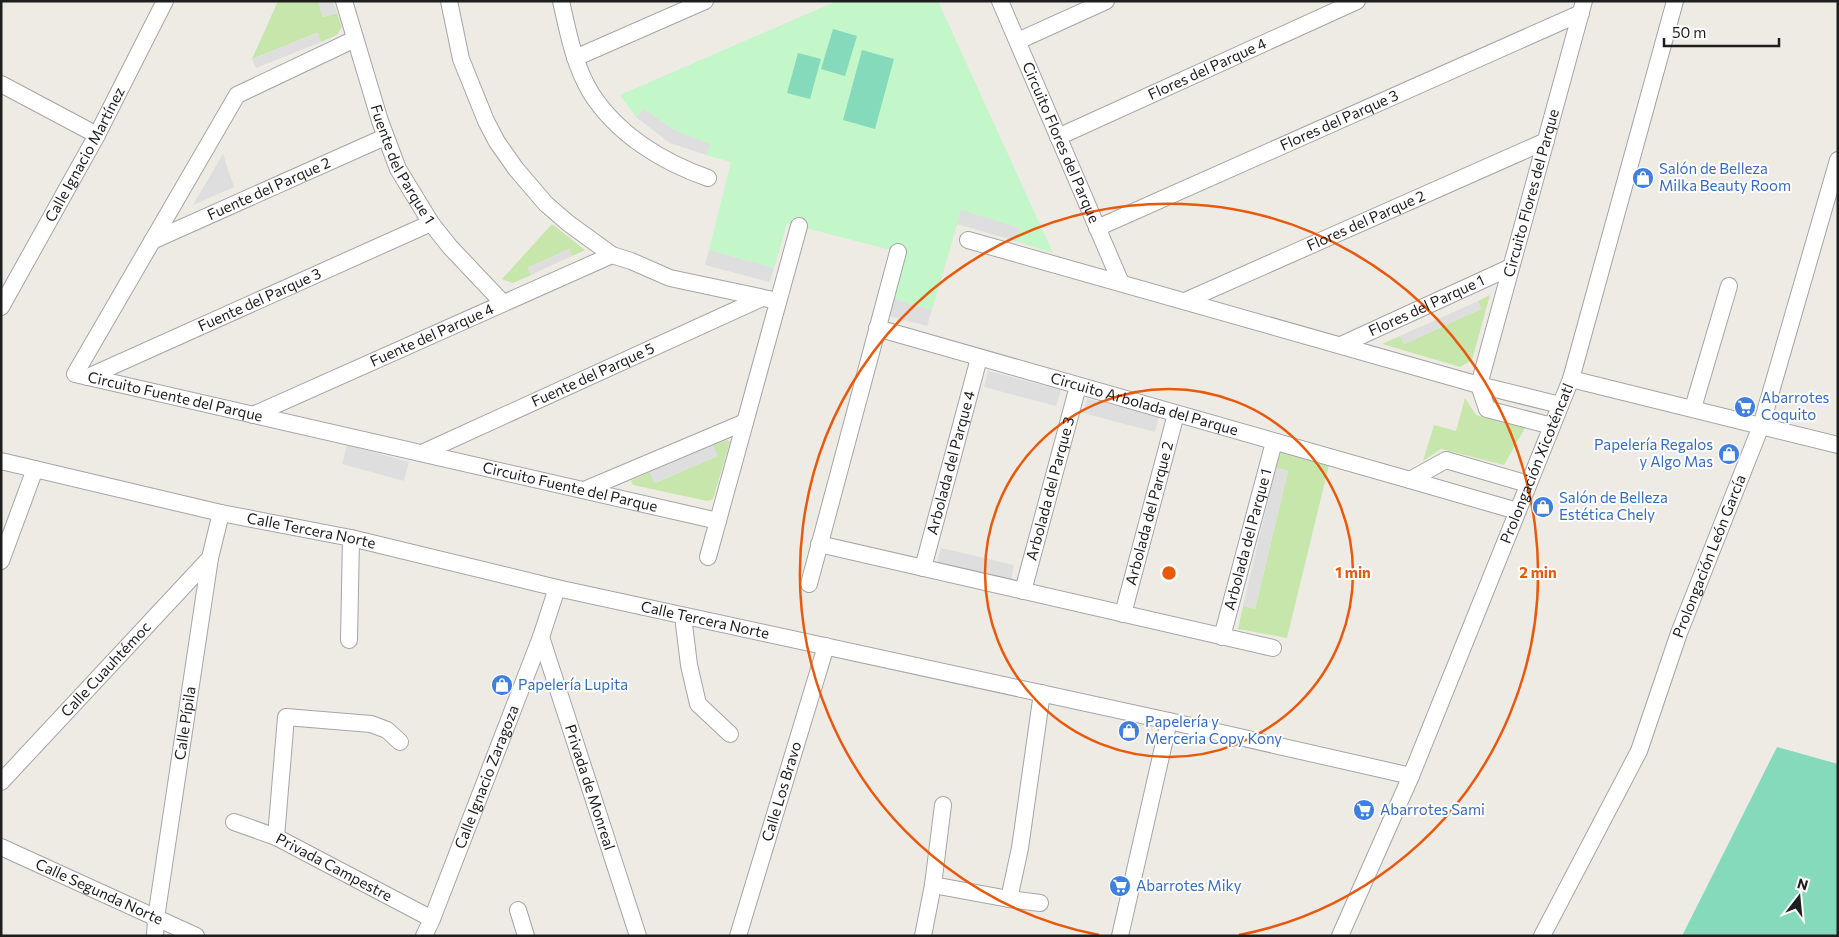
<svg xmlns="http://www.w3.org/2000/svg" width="1839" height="937" viewBox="0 0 1839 937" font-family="Commissioner,sans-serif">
<rect width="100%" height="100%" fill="#eeebe4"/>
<g fill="#c7e6ac">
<polygon points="278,1 318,1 323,17 337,13 342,27 337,35 321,42 317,33 252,59"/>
<polygon points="552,224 585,250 572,256 569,249 528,268 531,275 513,283 502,279"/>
<polygon points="1490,295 1472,360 1460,367 1382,344 1400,336 1404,344 1481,309 1478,301"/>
<polygon points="1465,398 1476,415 1525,428 1504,465 1441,449 1423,461 1434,425 1456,431"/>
<polygon points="727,440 730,442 713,499 707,501 633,485 631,481 650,472 655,483 717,456 713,445"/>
<polygon points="1281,451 1329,465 1287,638 1238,629 1243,606 1255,609 1288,471 1276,468"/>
</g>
<polygon fill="#c3f6c9" points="837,1 938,1 1053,253 1016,241 1020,228 961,211 932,310 891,298 898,252 787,223 774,268 709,250 731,162 706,155 709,144 676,131 644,109 636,117 620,95"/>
<g fill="#86dabc">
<polygon points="833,29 857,36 845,76 821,69"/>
<polygon points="862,50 894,59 875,129 843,120"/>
<polygon points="798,53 821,59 810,99 787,93"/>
<polygon points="1777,747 1838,764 1838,936 1682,936"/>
</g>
<g fill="#dedede">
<polygon points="318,1 333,1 337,13 323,17"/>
<polygon points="318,33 321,42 256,68 252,59"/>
<polygon points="644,109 676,131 710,144 706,155 670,143 636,117"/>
<polygon points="223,154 234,187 193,205"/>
<polygon points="961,210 1020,228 1016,241 957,224"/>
<polygon points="569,249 572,256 531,275 528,267"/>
<polygon points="709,250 774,268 770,282 705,265"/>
<polygon points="891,298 932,310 927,326 886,315"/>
<polygon points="1478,301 1481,309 1404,344 1400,336"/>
<polygon points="988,371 1061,390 1056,406 984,387"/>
<polygon points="1087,399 1159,416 1155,432 1083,413"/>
<polygon points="347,445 409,462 404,481 342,464"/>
<polygon points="713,445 718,456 654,483 650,472"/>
<polygon points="1276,468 1288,471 1255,609 1243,606"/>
<polygon points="941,548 1014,565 1011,580 937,563"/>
</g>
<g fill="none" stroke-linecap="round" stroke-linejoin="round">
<g stroke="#a5a5a5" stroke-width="18">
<g id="minor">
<path id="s1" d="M344,1L380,121L398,169L431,223L450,247L503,303"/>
<polyline points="449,1 461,59 486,121 497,142 516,169 546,204 568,223 612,255 631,261 670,278 778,301"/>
<path d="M561,1C568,32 574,65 591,93C617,134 662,162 708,178"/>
<path id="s2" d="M1000,1L1121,283"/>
<path id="s3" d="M355,39L237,95L75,374L718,521"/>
<polyline points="1018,41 1106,1"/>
<polyline points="575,58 705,1"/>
<polyline points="1,84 97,135"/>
<path id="s4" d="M1058,137L1357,1"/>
<path id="s5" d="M1097,228L1581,13"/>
<path id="s6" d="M968,240L1479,385L1584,1"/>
<path id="s7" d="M152,241L385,137"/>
<path id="s8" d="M1185,301L1546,141"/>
<path id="s9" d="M1,307L97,135L165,1"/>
<path id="s10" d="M877,328L1410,480"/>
<path id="s11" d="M1341,345L1511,267"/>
<path id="s12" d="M88,377L431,223"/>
<polyline points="1571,379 1838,445"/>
<polyline points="1693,408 1729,286"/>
<path id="s13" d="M253,415L612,255"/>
<polyline points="1552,426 1487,409 1479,385 1560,405"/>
<path id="s14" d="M422,453L762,298"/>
<path id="s15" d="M1,461L221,513L351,538L557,588L1169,721L1411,776"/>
<polyline points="584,490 745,422"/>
<polyline points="1517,511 1410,480 1446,460 1528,484"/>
<polyline points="819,544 1273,648"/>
<polyline points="708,557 799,226"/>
<polyline points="1,561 35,469"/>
<path id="s16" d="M923,568L979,358"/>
<polyline points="809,584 898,252"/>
<path id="s17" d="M1023,591L1078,386"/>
<path id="s18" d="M1123,614L1176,414"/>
<polyline points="683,616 689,665 698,704 730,734"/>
<path id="s19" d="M541,637L638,936"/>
<path id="s20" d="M1222,637L1274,442"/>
<polyline points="349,640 351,538"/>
<path id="s21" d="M1,782L210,558"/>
<path id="s22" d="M234,822L276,837L432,919"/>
<polyline points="276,837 286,717 371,724 387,730 400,742"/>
<path id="s23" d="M1,847L196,936"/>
<polyline points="933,885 1009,899 1040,903"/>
<polyline points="1009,899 1020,848 1042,693"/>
<polyline points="518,910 526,936"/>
<path id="s24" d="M155,936L156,918L210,558L221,513"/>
<path id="s25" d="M424,936L432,919L541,637L557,588"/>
<path id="s26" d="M738,936L826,646"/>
<polyline points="923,936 933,885 943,805"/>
<polyline points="1120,936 1169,721"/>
<path id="s27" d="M1340,936L1411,776L1571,379L1675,1"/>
<path id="s28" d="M1542,936L1639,751L1679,633L1761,426L1838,160"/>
</g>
</g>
<use href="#minor" stroke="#fff" stroke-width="16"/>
</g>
<g fill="none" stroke="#e8590c" stroke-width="2.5">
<circle cx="1169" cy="573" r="184"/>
<path d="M1099 935A369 369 0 1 1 1239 935"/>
</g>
<defs>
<g id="shop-disc" transform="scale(1.125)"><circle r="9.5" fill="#3f7fe0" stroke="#fff"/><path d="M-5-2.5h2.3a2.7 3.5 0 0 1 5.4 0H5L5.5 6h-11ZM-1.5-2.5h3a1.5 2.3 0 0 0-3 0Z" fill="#fff"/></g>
<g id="supermarket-disc" transform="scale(1.125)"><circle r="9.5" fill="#3f7fe0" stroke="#fff"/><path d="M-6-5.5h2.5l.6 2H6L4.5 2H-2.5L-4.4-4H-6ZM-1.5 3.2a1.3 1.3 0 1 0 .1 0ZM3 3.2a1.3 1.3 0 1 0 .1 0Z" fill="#fff"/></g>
</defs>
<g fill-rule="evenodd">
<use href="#shop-disc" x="1643" y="178"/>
<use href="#supermarket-disc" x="1745" y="407"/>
<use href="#shop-disc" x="1729" y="454"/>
<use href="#shop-disc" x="1543" y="507"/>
<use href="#shop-disc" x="502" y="685"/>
<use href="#shop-disc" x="1129" y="731"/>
<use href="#supermarket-disc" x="1364" y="810"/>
<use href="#supermarket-disc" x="1120" y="886"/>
</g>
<g text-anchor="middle" stroke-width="4" stroke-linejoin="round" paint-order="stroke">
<g font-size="15" fill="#1e1e1e" stroke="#fff">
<text dy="5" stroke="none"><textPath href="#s4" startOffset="164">Flores del Parque 4</textPath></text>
<text dy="5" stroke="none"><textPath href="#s5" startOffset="265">Flores del Parque 3</textPath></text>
<text dy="5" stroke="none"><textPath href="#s2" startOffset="154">Circuito Flores del Parque</textPath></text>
<text dy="5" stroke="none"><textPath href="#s9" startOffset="174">Calle Ignacio Martínez</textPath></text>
<text dy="5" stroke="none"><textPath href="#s1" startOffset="174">Fuente del Parque 1</textPath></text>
<text dy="5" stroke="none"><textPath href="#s7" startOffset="128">Fuente del Parque 2</textPath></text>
<text dy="5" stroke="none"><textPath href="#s6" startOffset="730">Circuito Flores del Parque</textPath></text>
<text dy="5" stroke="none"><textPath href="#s8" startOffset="198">Flores del Parque 2</textPath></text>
<text dy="5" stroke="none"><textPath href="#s12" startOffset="188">Fuente del Parque 3</textPath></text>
<text dy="5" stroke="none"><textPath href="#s11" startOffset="94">Flores del Parque 1</textPath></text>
<text dy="5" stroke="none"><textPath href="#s13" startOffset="196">Fuente del Parque 4</textPath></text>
<text dy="5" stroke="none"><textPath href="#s14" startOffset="188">Fuente del Parque 5</textPath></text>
<text dy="5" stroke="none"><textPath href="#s3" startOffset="556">Circuito Fuente del Parque</textPath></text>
<text dy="5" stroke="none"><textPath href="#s10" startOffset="278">Circuito Arbolada del Parque</textPath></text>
<text dy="5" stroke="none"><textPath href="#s16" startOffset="109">Arbolada del Parque 4</textPath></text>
<text dy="5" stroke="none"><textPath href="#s27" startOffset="512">Prolongación Xicoténcatl</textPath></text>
<text dy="5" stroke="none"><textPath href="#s3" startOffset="961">Circuito Fuente del Parque</textPath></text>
<text dy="5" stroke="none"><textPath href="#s17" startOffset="106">Arbolada del Parque 3</textPath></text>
<text dy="5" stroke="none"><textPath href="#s18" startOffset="104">Arbolada del Parque 2</textPath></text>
<text dy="5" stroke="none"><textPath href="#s15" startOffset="318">Calle Tercera Norte</textPath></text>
<text dy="5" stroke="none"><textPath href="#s20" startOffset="101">Arbolada del Parque 1</textPath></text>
<text dy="5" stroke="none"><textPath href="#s28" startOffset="416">Prolongación León García</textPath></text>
<text dy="5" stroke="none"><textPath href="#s15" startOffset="722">Calle Tercera Norte</textPath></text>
<text dy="5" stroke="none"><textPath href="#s21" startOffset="154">Calle Cuauhtémoc</textPath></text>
<text dy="5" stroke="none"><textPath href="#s24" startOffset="215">Calle Pípila</textPath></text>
<text dy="5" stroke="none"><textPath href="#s25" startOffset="171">Calle Ignacio Zaragoza</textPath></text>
<text dy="5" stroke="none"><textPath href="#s19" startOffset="158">Privada de Monreal</textPath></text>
<text dy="5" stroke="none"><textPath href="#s26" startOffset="151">Calle Los Bravo</textPath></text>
<text dy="5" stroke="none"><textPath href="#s22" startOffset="110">Privada Campestre</textPath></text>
<text dy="5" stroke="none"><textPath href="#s23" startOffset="108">Calle Segunda Norte</textPath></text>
</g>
<g font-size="15" fill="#366cbe" stroke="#fff" text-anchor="start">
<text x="1659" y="174">Salón de Belleza<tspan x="1659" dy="17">Milka Beauty Room</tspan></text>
<text x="1761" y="403">Abarrotes<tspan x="1761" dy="17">Coquito</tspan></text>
<text x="1713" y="450" text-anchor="end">Papelería Regalos<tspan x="1713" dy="17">y Algo Mas</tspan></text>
<text x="1559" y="503">Salón de Belleza<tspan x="1559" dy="17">Estética Chely</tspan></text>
<text x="518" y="690">Papelería Lupita</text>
<text x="1145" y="727">Papelería y<tspan x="1145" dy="17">Merceria Copy Kony</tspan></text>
<text x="1380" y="815">Abarrotes Sami</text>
<text x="1136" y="891">Abarrotes Miky</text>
</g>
</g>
<circle cx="1169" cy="573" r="8" fill="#e8590c" stroke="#fff" stroke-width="2.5"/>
<g font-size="15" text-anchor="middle" font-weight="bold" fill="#e8590c" stroke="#fff" stroke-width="4" stroke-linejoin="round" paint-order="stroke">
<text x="1353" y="578">1 min</text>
<text x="1538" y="578">2 min</text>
</g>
<rect width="1839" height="937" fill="none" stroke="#1e1e1e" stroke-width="5"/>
<g transform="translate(1799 897) rotate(16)" stroke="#ffffff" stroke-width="4" paint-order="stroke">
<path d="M0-4L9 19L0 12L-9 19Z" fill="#1e1e1e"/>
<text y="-8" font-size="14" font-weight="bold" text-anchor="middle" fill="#1e1e1e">N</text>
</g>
<path d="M1664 38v8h115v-8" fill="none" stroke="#1e1e1e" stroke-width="2.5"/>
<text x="1672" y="38" font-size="15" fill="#1e1e1e" stroke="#ffffff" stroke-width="4" paint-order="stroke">50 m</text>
</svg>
